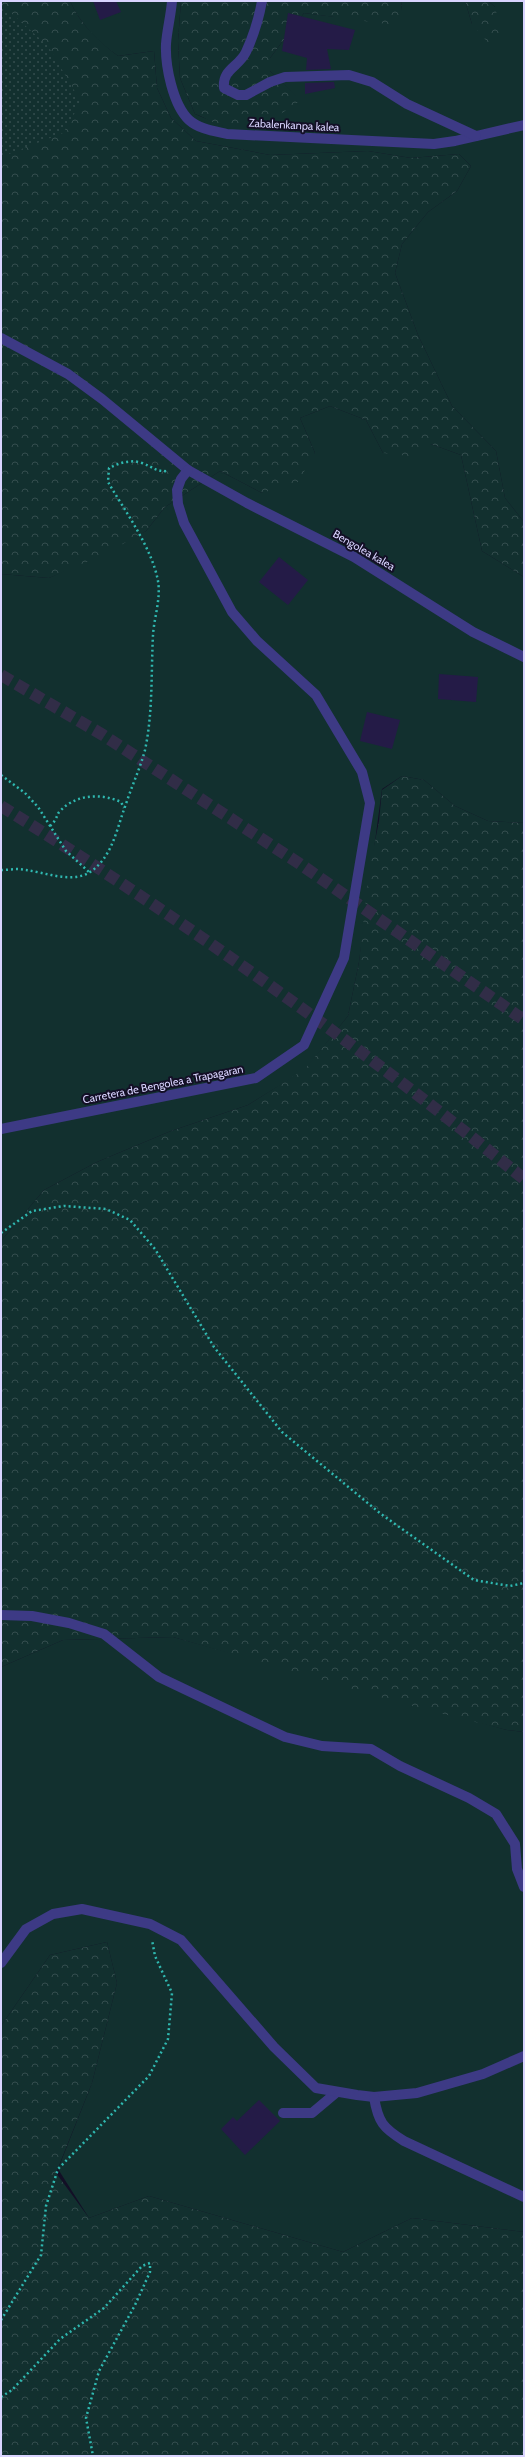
<svg xmlns="http://www.w3.org/2000/svg" width="525" height="2457" viewBox="0 0 525 2457" font-family="Cabin,sans-serif">
<defs>
<pattern id="forest-crowns" width="20" height="18" patternUnits="userSpaceOnUse"><rect width="20" height="18" fill="#12302f"/><path d="M2 6a3 3 0 1 1 6 0M12 15a3 3 0 1 1 6 0" fill="none" stroke="#344d4e"/></pattern>
<pattern id="garden-dots" width="8" height="8" patternUnits="userSpaceOnUse"><rect width="8" height="8" fill="#12302f"/><path d="M2 2h.1M6 6h.1" fill="none" stroke="#344d4e" stroke-width="1.8" stroke-linecap="round"/></pattern>
</defs>
<rect width="100%" height="100%" fill="#130f26"/>
<g fill="#12302f">
<path d="M70,1H181L178,41L180,78L195,114L224,126L258,124L300,100L270,71V58L304,13L336,17L402,10L401,1H465L472,24L495,7L488,1H524V522L505,498L496,451L452,406L418,335L395,273L402,244L428,212L457,191L471,166L459,154L411,158L368,151L270,155L196,141L171,118L157,88L154,51L118,56C98,42 80,24 70,1Z"/>
<polygon points="330,406 366,420 383,453 431,444 461,455 482,551 524,577 524,823 488,821 455,806 424,780 402,776 382,789 359,962 348,1016 305,1070 248,1105 171,1131 97,1162 44,1190 1,1241 1,574 49,578 146,531 165,507 220,471 262,493 315,453 300,418"/>
<polygon points="173,1637 507,1730 524,1732 524,2232 412,2218 343,2252 149,2196 89,2218 58,2169 92,2083 117,1983 107,1942 50,1955 1,2026 1,1667 63,1640"/>
</g>
<g fill="url(#forest-crowns)">
<path d="M1,1H70C80,24 98,41 118,56L154,51L157,88L171,118L196,141L270,155L368,151L411,158L459,154L471,166L457,191L428,212L402,244L395,273L418,335L452,406L496,451L505,498L524,522V577L482,551L461,455L431,444L416,457L383,453L366,420L330,406L300,418L315,453L298,482L262,493L220,471L165,507L146,531L103,555L49,578L1,574Z"/>
<path d="M181,1H401L402,10L394,25L304,13L270,58V71L301,100C280,117 251,131 223,126C214,124 204,117 195,114L180,78L178,41Z"/>
<polygon points="465,1 488,1 495,7 501,32 489,44 472,24"/>
<polygon points="402,776 424,780 455,806 488,821 524,823 524,1732 507,1730 404,1704 173,1637 63,1640 1,1667 1,1241 44,1190 97,1162 171,1131 248,1105 305,1069 348,1016 359,962 369,871 379,821 382,790"/>
<polygon points="107,1942 117,1983 92,2083 56,2173 89,2218 149,2196 343,2252 412,2218 524,2232 524,2456 1,2456 1,2026 50,1955"/>
</g>
<polygon fill="url(#garden-dots)" points="1,4 48,46 81,102 63,133 1,157"/>
<g fill="#241b47">
<polygon points="93,1 116,1 121,12 100,20"/>
<polygon points="288,13 355,30 349,50 327,49 331,69 306,70 307,58 282,51"/>
<polygon points="334,82 335,88 305,94 305,83"/>
<polygon points="279,557 308,580 288,605 259,582"/>
<polygon points="439,674 478,677 476,702 438,699"/>
<polygon points="367,712 400,720 392,749 360,741"/>
<polygon points="259,2100 280,2121 245,2155 221,2129 233,2117 237,2121"/>
</g>
<g fill="none" stroke-linecap="round" stroke-linejoin="round">
<g stroke="#312d47" stroke-width="12" stroke-dasharray="12 6" stroke-linecap="butt">
<polyline points="1,675 103,735 300,864 524,1020"/>
<path d="M1,806C181,918 359,1045 524,1179"/>
</g>
<g stroke="#2fb8b0" stroke-width="2.5" stroke-dasharray="2 3" stroke-linecap="butt">
<polyline points="1,775 25,793 38,807 66,851 89,872"/>
<path d="M50,826C58,819 56,815 60,811C76,794 101,793 121,802L124,808"/>
<path d="M1,870C9,870 17,868 25,870C45,872 71,884 90,872C113,857 117,827 126,804C132,785 140,769 145,750C153,713 151,673 153,635C154,618 161,599 158,581C152,548 125,511 108,482L109,468C119,463 131,459 142,463C153,467 156,472 168,471"/>
<polyline points="1,1233 32,1211 64,1206 106,1209 130,1220 155,1249 214,1347 282,1432 381,1514 474,1580 510,1586 524,1583"/>
<polyline points="1,2320 41,2255 46,2206 58,2169 149,2076 168,2039 172,1993 155,1956 152,1940"/>
<polyline points="1,2397 12,2390 60,2339 104,2308 142,2266 150,2263 150,2272 135,2305 99,2371 86,2418 93,2456"/>
</g>
<polyline stroke="#3d3a85" stroke-width="10" points="283,2113 312,2113 337,2092"/>
<g stroke="#3d3a85" stroke-width="10">
<path d="M172,1C171,15 167,30 166,44C165,66 173,105 189,120C199,129 214,131 227,134L434,144L455,141L524,125"/>
<path d="M262,1C259,18 253,37 246,52C239,67 222,69 224,88L238,95H246L270,82L285,77L349,75L372,82L407,104L476,136"/>
<polyline points="1,338 68,374 102,399 188,470 247,503 354,557 473,632 524,657"/>
<polyline points="1,1129 256,1078 304,1045 344,958 370,803 362,772 316,695 257,641 232,612 184,523 178,504 177,490 181,479 188,470"/>
<polyline points="1,1615 32,1616 69,1623 104,1634 159,1677 285,1737 322,1746 371,1749 400,1766 469,1798 496,1814 515,1844 517,1869 524,1887"/>
<polyline points="1,1963 26,1929 53,1914 82,1909 150,1924 181,1940 274,2047 316,2088 357,2095 374,2097 417,2093 483,2074 524,2056"/>
<path d="M374,2097C378,2122 383,2128 404,2141L524,2197"/>
</g>
</g>
<g text-anchor="middle" stroke-width="4" stroke-linejoin="round" paint-order="stroke">
<g font-size="11" fill="#d9d4ff" stroke="#130f26">
<text transform="translate(294 125) rotate(3)" y="4">Zabalenkanpa kalea</text>
<text transform="translate(364 550) rotate(30)" y="4">Bengolea kalea</text>
<text transform="translate(163 1084) rotate(-11)" y="4">Carretera de Bengolea a Trapagaran</text>
</g>
</g>
<rect width="525" height="2457" fill="none" stroke="#d9d4ff" stroke-width="4"/>
</svg>
